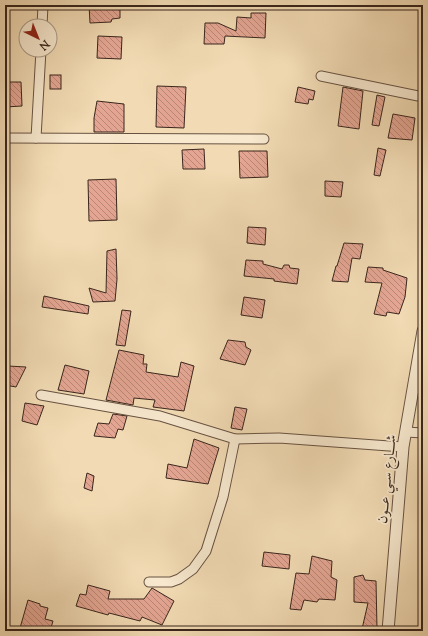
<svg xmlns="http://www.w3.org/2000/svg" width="428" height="636" viewBox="0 0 428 636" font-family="'Sorts Mill Goudy',Amiri,serif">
<defs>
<pattern id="building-back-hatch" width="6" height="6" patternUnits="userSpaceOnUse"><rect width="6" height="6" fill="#e4a693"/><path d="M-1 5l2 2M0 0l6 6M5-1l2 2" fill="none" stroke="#ba8777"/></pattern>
</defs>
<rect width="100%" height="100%" fill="#f2dbb4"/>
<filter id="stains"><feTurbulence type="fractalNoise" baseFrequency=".005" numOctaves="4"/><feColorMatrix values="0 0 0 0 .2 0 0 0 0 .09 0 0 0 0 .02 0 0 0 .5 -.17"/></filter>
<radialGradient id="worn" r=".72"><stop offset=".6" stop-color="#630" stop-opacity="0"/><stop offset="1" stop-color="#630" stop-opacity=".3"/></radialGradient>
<g fill="url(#building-back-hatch)" stroke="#39251c">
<polygon points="89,5 120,5 120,18 112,19 111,22 90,23"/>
<polygon points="251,13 266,13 265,38 225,36 224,44 204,44 205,23 218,23 236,31 237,17 251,18"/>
<polygon points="98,36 122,37 121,59 97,58"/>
<rect x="50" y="75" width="11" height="14"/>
<polygon points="5,82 21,82 22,106 5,107"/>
<polygon points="157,86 186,87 184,128 156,127"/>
<polygon points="298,87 315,91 313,100 309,99 308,104 295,102"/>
<polygon points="343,87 363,91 359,129 338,126"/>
<polygon points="377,95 385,97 379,126 372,125"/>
<polygon points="97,101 124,104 124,132 94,132 94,118"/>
<polygon points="393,114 415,118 412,140 388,138"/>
<polygon points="378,148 386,150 380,176 374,175"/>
<polygon points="204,149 205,169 183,169 182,150"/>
<polygon points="239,151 267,151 268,177 240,178"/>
<polygon points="116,179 117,220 89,221 88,180"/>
<polygon points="325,181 343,182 341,197 325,196"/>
<polygon points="248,227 266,228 265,245 247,243"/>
<polygon points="344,243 363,244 360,259 352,258 348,282 332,281 336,266 337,266"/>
<polygon points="116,249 117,279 115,301 93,302 89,288 106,293 107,251"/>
<polygon points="246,260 263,261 263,264 282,269 284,265 289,265 290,268 299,269 297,284 274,281 274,279 244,276"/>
<polygon points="368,267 383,268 383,270 407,278 405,297 399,314 387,312 386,316 374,314 382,283 365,282"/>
<polygon points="44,296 89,306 88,314 42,307"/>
<polygon points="244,297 265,300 262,318 241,315"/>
<polygon points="122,310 131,311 125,346 116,345"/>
<polygon points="228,340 245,342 246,347 251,350 245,365 220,359"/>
<polygon points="119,350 144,355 143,364 147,364 146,372 178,377 181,362 194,366 184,411 153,407 155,400 134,398 133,405 106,400"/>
<polygon points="65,365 89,371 84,394 58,390"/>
<polygon points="8,366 26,367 16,387 5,385 5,373"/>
<polygon points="25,403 44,406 37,425 22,421"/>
<polygon points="235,407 247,409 242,430 231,428"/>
<polygon points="113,414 127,416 123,430 118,429 115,438 94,436 98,423 109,424"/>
<polygon points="194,439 219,448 208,484 166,478 168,464 187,468"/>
<polygon points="87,473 94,476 92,491 84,488"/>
<polygon points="264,552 290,555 289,569 262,566"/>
<polygon points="312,556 332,561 331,577 337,580 335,600 319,599 317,602 304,600 301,610 290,609 296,573 309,574"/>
<polygon points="363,575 365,580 376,581 377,629 362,629 368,603 354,602 354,577"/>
<polygon points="88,585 110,591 108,599 144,599 152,588 174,601 162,625 142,617 140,621 109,613 108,615 76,606 80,594 86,595"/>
<polygon points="28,600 40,604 40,606 48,608 45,619 53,621 50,631 30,631 20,628"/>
</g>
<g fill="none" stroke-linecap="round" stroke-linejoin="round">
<g stroke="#675242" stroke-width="11">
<g id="minor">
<polyline points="42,26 43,5"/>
<polyline points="321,76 423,97"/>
<polyline points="5,138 264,139"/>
<polyline points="36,138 41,50"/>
<polyline points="41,395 160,416 235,439 279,438 403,447"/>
<polyline points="406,432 423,433"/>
<polyline points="149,582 171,582 179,579 193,569 206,551 223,497 235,439"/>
</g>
</g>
<g stroke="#675242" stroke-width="13">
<polyline id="tertiary" points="388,631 403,447 423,331"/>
</g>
<use href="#minor" stroke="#f7e8ce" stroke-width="9"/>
<use href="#tertiary" stroke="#f7e8ce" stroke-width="11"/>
</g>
<g text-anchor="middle" stroke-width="3.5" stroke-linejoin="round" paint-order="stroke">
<g font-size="14" fill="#39251c" stroke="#f7e8ce">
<text transform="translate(386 479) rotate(-84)" y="5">شــــارع ســي عـــون</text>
</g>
</g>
<rect width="428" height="636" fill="none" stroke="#f2dbb4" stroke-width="20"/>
<rect x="6" y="6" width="416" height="624" fill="none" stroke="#39251c" stroke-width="2"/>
<rect x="10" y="10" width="408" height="616" fill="none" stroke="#39251c"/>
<g transform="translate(38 38) rotate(137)"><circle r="19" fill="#f7e8ce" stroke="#ab9a87"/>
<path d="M0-3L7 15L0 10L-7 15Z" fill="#8f2418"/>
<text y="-6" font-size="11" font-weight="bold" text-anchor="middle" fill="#39251c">N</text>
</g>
<rect width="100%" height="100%" filter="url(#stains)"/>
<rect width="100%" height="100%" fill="url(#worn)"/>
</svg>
